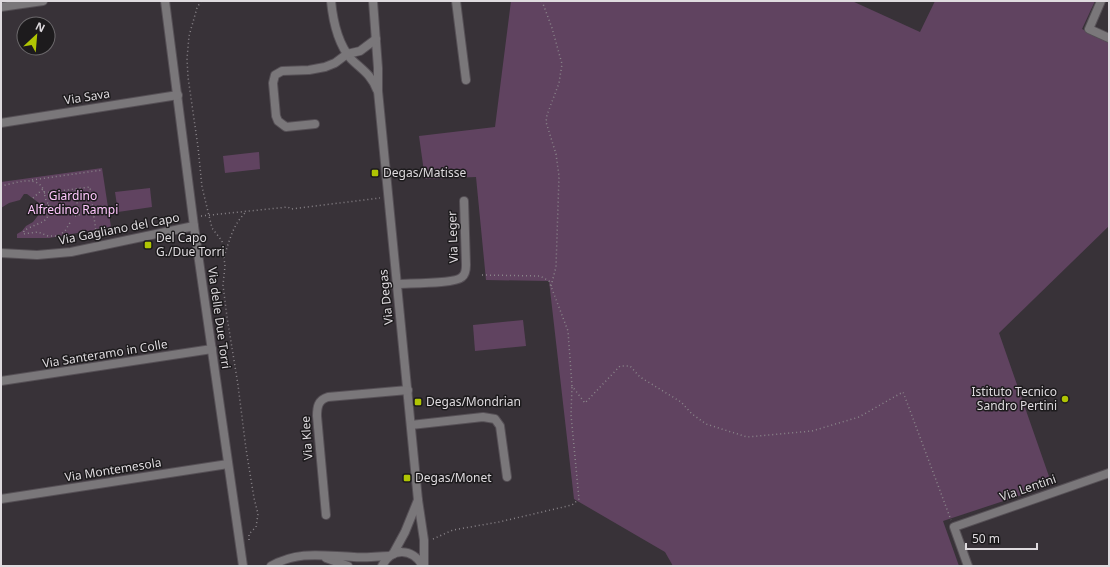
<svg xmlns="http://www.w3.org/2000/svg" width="1110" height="567" viewBox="0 0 1110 567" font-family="'Noto Sans',sans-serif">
<rect width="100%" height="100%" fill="#383238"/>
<g fill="#604360">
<polygon points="511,1 852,1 920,32 935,1 1095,1 1082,29 1109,42 1109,226 999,333 1052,485 943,521 959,566 673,566 665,552 574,499 549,281 486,280 476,177 425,179 419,136 495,127"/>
<polygon points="259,152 260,169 225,173 223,156"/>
<polygon points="102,168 111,227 49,238 17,238 17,234 22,231 26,226 33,222 40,213 39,203 27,194 24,194 20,200 9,203 1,208 1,182"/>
<polygon points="150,188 152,207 118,212 115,192"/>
<polygon points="523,320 526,346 475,351 473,325"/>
</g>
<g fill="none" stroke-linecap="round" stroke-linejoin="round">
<g stroke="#565056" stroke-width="10">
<g id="street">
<polyline points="165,1 194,226 243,566"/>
<path d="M331,1C333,21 338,44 351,59C361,69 372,75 377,90"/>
<polyline points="373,1 378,68 378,91 418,500 424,540 424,566"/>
<polyline points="456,1 466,80"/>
<polyline points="1101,1 1089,29 1109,38"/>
<polyline points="1,7 43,1"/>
<polyline points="1,123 178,95"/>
<polyline points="315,124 286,127 278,121 276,116 273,83 275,75 282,71 309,70 325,67 335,63 347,54 360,51 376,39"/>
<polyline points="1,253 37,255 71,252 194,226"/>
<path d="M397,284C409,283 455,284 462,277C466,274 466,269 466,265L464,201"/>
<polyline points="1,381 212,349"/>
<polyline points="411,425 483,417 495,419 500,426 507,477"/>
<polyline points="1,499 228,464"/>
<path d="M326,515L317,416C317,407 318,400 328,397L408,390"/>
<polyline points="393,554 405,532 418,500"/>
<polyline points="326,558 348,566"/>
<path d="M271,566C299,550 324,556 354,557C366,558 377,556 389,556"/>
<path d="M382,566C392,547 412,548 423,566"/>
<polyline points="968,566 954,527 1109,473"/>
</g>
</g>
<g stroke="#8a858a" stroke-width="1.5" stroke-dasharray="1 3" stroke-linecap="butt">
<polyline points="201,1 197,8 189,36 187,59 188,77 198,147 202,187 212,228 222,241 225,266 223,285 227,317 238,385 246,449 254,498 258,514 256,527 249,534 249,541"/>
<polyline points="542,1 552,28 562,64 559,83 547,115 546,122 556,154 559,176 556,267 551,286"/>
<polyline points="32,180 102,170"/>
<path d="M1,186C14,184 37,173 44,191C45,196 45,202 50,205C55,210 64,208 71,212"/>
<polyline points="44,193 90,187 96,232"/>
<polyline points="33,198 43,189"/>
<path d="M49,205C46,210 49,213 47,218C44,223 30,226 24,231L23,234L38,232L48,236H58L65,231L71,221"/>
<polyline points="75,216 79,215 75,189"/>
<polyline points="201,216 288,207 291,209 380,198"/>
<path d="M224,257C230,239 233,224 247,211"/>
<polyline points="482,275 540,276 549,281 568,331 572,386 585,403 620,366 630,366 640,377 681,402 692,414 706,424 747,437 812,431 859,417 903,392 951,520"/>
<polyline points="433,539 453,530 499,522 572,505 579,499 571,415 572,386"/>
</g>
<use href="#street" stroke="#7a777a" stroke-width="8"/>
</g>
<g fill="#b0c503" stroke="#1d1b1d" stroke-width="1.5">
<rect x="371" y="169" width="8" height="8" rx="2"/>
<rect x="144" y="241" width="8" height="8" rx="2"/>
<circle cx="1065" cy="399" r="4"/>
<rect x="414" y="398" width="8" height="8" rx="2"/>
<rect x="403" y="474" width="8" height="8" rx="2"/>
</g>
<g text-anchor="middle" stroke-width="3" stroke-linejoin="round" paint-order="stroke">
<g font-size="12" fill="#dfdbdf" stroke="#1d1b1d">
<text transform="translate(87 97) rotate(-9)" y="4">Via Sava</text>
<text transform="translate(119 229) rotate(-11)" y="4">Via Gagliano del Capo</text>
<text transform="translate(453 237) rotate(-92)" y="4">Via Leger</text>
<text transform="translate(386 297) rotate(-96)" y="4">Via Degas</text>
<text transform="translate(219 318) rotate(82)" y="4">Via delle Due Torri</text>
<text transform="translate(105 354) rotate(-9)" y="4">Via Santeramo in Colle</text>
<text transform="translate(307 438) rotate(-94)" y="4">Via Klee</text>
<text transform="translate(113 470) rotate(-9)" y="4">Via Montemesola</text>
<text transform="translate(1028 488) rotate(-19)" y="4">Via Lentini</text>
</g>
<g font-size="12" fill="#dfdbdf" stroke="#1d1b1d" text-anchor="start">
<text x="383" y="177">Degas/Matisse</text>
<text x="156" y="242">Del Capo<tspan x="156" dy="14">G./Due Torri</tspan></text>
<text x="1057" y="396" text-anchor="end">Istituto Tecnico<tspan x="1057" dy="14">Sandro Pertini</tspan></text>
<text x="426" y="406">Degas/Mondrian</text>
<text x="415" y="482">Degas/Monet</text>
</g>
<g font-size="12" fill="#ffc7fd" stroke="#1d1b1d">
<text x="73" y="200">Giardino<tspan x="73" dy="14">Alfredino Rampi</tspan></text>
</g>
</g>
<rect width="1110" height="567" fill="none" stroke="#dfdbdf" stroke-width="4"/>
<g transform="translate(36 36) rotate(26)"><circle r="19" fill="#1d1b1d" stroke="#6b686b"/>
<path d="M0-3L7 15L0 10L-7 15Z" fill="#b0c503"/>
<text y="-6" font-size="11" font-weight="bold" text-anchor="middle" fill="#dfdbdf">N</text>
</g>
<path d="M966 543v6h71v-6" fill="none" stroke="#dfdbdf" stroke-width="2"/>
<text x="972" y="543" font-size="12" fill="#dfdbdf" stroke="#1d1b1d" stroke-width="3" paint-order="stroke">50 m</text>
</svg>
